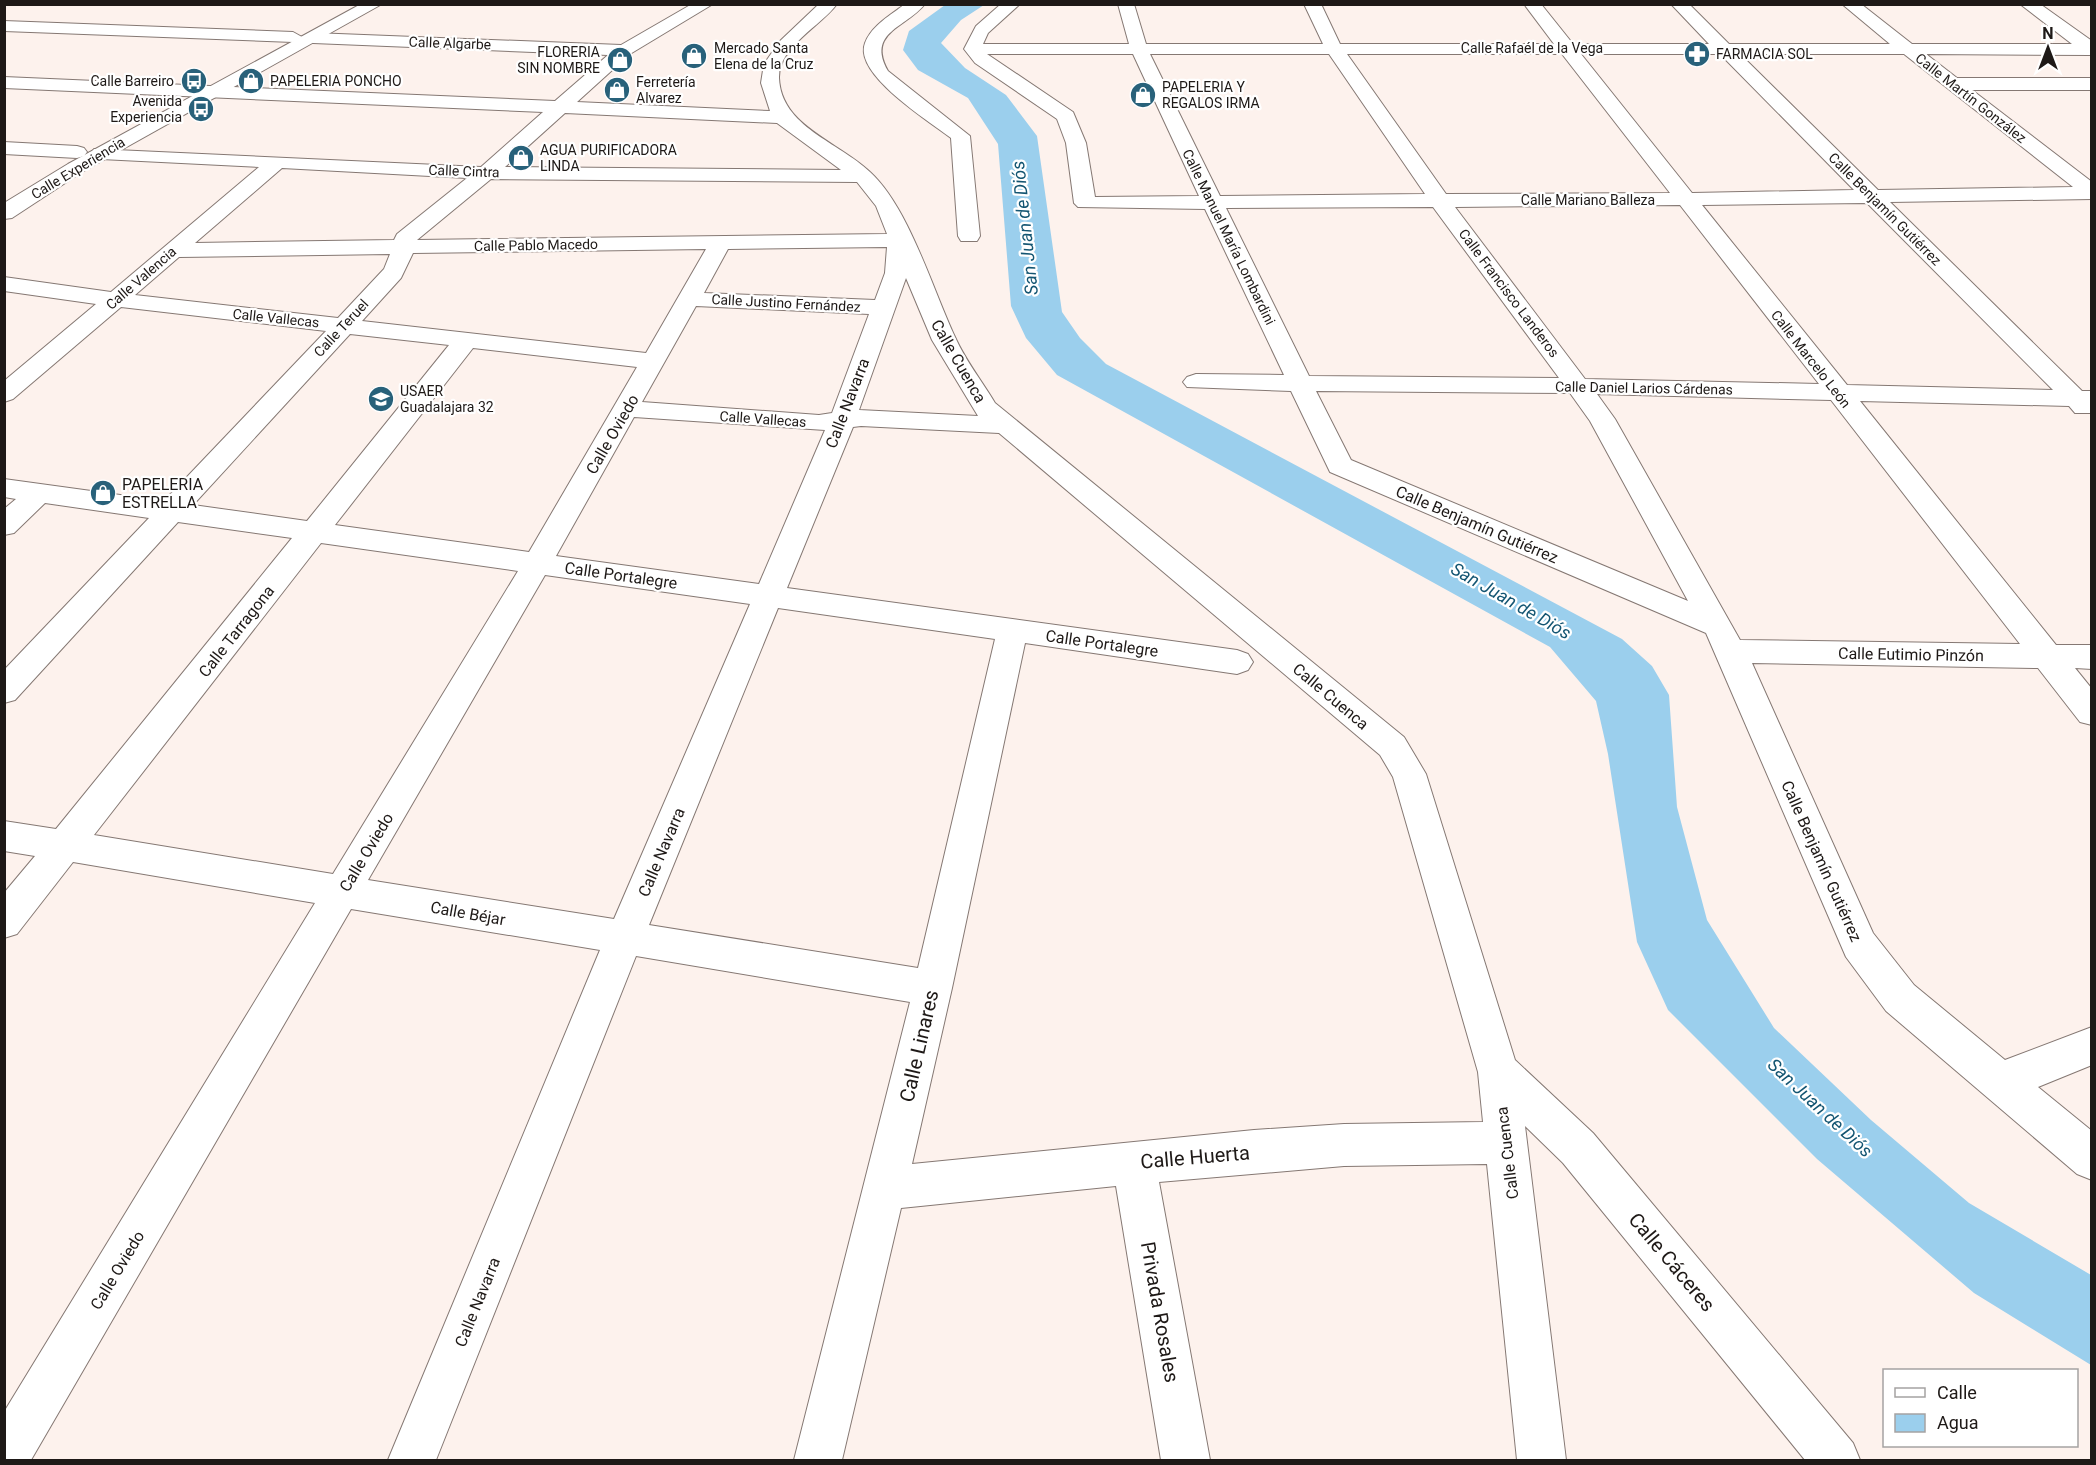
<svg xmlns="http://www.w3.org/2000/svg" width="2096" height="1465" viewBox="0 0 2096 1465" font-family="Roboto,sans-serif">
<rect width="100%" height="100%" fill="#fdf2ed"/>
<polygon fill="#9bcfed" points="945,5 984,5 961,20 941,43 965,68 1006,95 1037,136 1062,312 1080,338 1106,364 1622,639 1652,666 1669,695 1677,807 1707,920 1774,1028 1871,1120 1969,1203 2091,1275 2091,1365 1974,1293 1817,1159 1668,1010 1637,942 1608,754 1596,701 1550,647 1057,375 1026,338 1011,306 998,144 968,98 918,70 903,50 909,31"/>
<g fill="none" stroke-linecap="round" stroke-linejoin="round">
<g stroke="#857873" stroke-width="2">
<g id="minor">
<path d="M692,4H713L630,54L577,102L770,111L761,83L764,64L780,41L819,4H837C821,26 778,47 779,78C781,127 839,142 870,172C909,208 932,288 955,337C965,360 982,381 995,403L1404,737L1426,774L1515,1060L1593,1133L1853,1443L1860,1460H1805L1563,1163L1525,1126L1566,1460H1517L1487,1164L1344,1166L1159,1182L1210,1460H1161L1116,1186L901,1208L842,1460H794L910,1002L636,956L436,1460H388L600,950L351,909L31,1460H4V1412L315,903L73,862L17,934L4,938V893L35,856L4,851V821L56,829L292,538L178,522L15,700L4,703V670L149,518L45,503L14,533L4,535V509L16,499L4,497V479L164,501L326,331L121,307L13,399L4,402V381L96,304L4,291V277L111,292L259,167L101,159L94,157L91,153L94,149L481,167L543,112L4,88V77L555,101L608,55L313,43L304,38L313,33L621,45ZM565,113L777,123L841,170L505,167ZM282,168L467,178L397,234L394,240L195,243ZM491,179L857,182L876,206L887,234L417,240ZM887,247L885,273L875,300L704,293L728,249ZM706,249L646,353L362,321L401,278L413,253ZM390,254L384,269L338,318L135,295L179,257ZM906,278L932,340L978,416L859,410ZM696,306L869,314L832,413L819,415L642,402ZM350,334L449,345L307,521L193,505ZM473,348L637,367L529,552L335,525ZM634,417L825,430L759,584L556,556ZM861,426L999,433L1380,755L1393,777L1478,1072L1483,1122L1344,1124L1254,1130L912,1164L952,988L1025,643L1237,674L1248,670L1253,662L1248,654L1237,650L787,588L853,427ZM321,543L518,571L333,874L94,835ZM545,575L750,604L614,919L368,880ZM778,608L995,639L918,968L649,925Z"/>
<path d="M905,4H925C906,28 866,32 888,71L970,136L980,236L977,241H961L958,236L951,138C929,121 853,74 865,43C872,25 891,15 905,4Z"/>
<path d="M1001,4H1020L988,33L983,44H1129L1118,4H1134L1146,44H1323L1304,4H1321L1340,44H1554L1524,4H1541L1573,44H1709L1671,4H1689L1729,44H1890L1842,4H1861L1912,44H2072L2020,4H2040L2092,41V55L1926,54L1957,78H2092V90H1972L2092,182V199L1890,202L2082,391H2092V413H2075L2069,406L1860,401L2056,645H2092V669L2075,668L2092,689V725L2080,722L2038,668L1752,663L1873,933L1914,985L2005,1060L2092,1027V1065L2038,1087L2092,1131V1180L2077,1174L1886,1011L1846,957L1706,633L1330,472L1291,391L1187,387L1183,382L1187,377L1196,374L1284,375L1205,209L1078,207L1074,203L1066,143L1057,119L975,63L964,49L976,26ZM987,54H1133L1199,196L1095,197L1086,143L1073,112ZM1150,54H1329L1425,194L1220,196ZM1347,54H1562L1670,193L1446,194ZM1581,54H1720L1854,190L1692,193ZM1740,54H1904L2073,187L1878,190ZM1867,203L2053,390L1847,385L1702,205ZM1680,205L1819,384L1585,379L1455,207ZM1433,207L1559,378L1309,376L1226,208ZM1316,391L1570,393L1590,421L1688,601L1351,460ZM1597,394L1831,400L2020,644L1740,640L1615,419Z"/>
<polygon points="4,21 293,32 302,37 293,42 4,31"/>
<polygon points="4,142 77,146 84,148 87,152 84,156 77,158 4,154"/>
</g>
</g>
<g stroke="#857873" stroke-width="2">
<polygon id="tertiary" points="361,4 382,4 82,172 12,218 4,219 4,203 68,164"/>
</g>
<use href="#minor" fill="#fff" fill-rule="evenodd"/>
<use href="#tertiary" fill="#fff" fill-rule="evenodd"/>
</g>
<defs>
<g id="pharmacy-disc" transform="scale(1.35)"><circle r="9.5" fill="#28617a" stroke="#fff"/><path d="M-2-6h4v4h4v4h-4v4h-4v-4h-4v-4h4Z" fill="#fff"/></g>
<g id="shop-disc" transform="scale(1.35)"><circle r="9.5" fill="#28617a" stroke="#fff"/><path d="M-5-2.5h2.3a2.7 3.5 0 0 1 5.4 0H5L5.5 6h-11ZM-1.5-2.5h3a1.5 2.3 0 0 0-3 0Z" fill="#fff"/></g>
<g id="bus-disc" transform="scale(1.35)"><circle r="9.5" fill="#28617a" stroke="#fff"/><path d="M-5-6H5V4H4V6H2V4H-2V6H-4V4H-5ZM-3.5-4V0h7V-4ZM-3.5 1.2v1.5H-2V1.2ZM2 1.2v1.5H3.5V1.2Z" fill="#fff"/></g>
<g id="school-disc" transform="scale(1.35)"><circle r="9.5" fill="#28617a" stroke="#fff"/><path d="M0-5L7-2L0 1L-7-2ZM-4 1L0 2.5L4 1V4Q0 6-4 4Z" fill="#fff"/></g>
</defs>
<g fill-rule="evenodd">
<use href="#pharmacy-disc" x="1697" y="54"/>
<use href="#shop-disc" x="694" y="56"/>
<use href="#shop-disc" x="620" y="60"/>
<use href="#bus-disc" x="194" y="81"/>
<use href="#shop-disc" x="251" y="81"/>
<use href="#shop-disc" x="617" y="90"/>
<use href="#shop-disc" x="1143" y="95"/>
<use href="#bus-disc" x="201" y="109"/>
<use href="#shop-disc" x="521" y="158"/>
<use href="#school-disc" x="381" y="399"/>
<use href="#shop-disc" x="103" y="493"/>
</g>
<g text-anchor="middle" stroke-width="4.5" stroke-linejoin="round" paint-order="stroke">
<g font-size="14" fill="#1e1917" stroke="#fff">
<text transform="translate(450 43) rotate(2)" y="5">Calle Algarbe</text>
<text x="1532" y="53">Calle Rafaél de la Vega</text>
<text transform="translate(1971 98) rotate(38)" y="5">Calle Martín González</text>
<text transform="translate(78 168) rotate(-31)" y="5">Calle Experiencia</text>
<text transform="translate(464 171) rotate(2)" y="5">Calle Cintra</text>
<text x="1588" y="205">Calle Mariano Balleza</text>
<text transform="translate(1885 209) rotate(45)" y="5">Calle Benjamín Gutiérrez</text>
<text transform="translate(1229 237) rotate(64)" y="5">Calle Manuel María Lombardini</text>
<text transform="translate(536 245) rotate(-1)" y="5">Calle Pablo Macedo</text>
<text transform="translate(141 278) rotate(-41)" y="5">Calle Valencia</text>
<text transform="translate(1509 293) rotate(53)" y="5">Calle Francisco Landeros</text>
<text transform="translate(786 303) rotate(3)" y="5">Calle Justino Fernández</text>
<text transform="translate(276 318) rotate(6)" y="5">Calle Vallecas</text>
<text transform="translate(341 328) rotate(-47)" y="5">Calle Teruel</text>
<text transform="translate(1811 359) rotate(52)" y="5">Calle Marcelo León</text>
<text transform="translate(1644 388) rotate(1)" y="5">Calle Daniel Larios Cárdenas</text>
<text transform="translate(763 419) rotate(4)" y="5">Calle Vallecas</text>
</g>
<g font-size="14" fill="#1e1917" stroke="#fff" text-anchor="start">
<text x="714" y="53">Mercado Santa<tspan x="714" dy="16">Elena de la Cruz</tspan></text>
<text x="600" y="57" text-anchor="end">FLORERIA<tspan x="600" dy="16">SIN NOMBRE</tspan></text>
<text x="1716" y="59">FARMACIA SOL</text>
<text x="174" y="86" text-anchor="end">Calle Barreiro</text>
<text x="270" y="86">PAPELERIA PONCHO</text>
<text x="636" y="87">Ferretería<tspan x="636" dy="16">Alvarez</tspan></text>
<text x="1162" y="92">PAPELERIA Y<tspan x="1162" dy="16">REGALOS IRMA</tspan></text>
<text x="182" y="106" text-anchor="end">Avenida<tspan x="182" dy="16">Experiencia</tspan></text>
<text x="540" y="155">AGUA PURIFICADORA<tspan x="540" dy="16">LINDA</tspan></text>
<text x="400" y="396">USAER<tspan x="400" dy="16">Guadalajara 32</tspan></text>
</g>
<g font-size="16" fill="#1e1917" stroke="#fff">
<text transform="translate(959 361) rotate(60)" y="6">Calle Cuenca</text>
<text transform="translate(847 403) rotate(-69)" y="6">Calle Navarra</text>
<text transform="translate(612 434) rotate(-60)" y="6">Calle Oviedo</text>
<text transform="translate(1477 524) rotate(23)" y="6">Calle Benjamín Gutiérrez</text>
<text transform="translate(621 575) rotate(8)" y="6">Calle Portalegre</text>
<text transform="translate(236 631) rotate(-52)" y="6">Calle Tarragona</text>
<text transform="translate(1102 643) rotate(8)" y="6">Calle Portalegre</text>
<text transform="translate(1911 654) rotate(1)" y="6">Calle Eutimio Pinzón</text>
<text transform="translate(1331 696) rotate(40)" y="6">Calle Cuenca</text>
<text transform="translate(366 852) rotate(-59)" y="6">Calle Oviedo</text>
<text transform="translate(661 852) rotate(-67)" y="6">Calle Navarra</text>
<text transform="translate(1822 861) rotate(66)" y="6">Calle Benjamín Gutiérrez</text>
<text transform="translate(468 913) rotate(10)" y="6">Calle Béjar</text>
<text transform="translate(1507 1153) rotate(-97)" y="6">Calle Cuenca</text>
<text transform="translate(117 1270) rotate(-59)" y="6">Calle Oviedo</text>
<text transform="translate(477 1302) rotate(-68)" y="6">Calle Navarra</text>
</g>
<g font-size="16" fill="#1e1917" stroke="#fff" text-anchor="start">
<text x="122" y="490">PAPELERIA<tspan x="122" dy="18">ESTRELLA</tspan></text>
</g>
<g font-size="18" font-style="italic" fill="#135572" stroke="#fff">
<text transform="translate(1025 228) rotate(-96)" y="6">San Juan de Diós</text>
<text transform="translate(1511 601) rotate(30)" y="6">San Juan de Diós</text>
<text transform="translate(1820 1108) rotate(43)" y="6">San Juan de Diós</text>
</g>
<g font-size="20" fill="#1e1917" stroke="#fff">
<text transform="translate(919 1046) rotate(-77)" y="7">Calle Linares</text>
<text transform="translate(1195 1157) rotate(-5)" y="7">Calle Huerta</text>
<text transform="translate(1672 1262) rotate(50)" y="7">Calle Cáceres</text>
<text transform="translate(1160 1312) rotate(80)" y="7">Privada Rosales</text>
</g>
</g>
<rect width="2096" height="1465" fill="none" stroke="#1e1917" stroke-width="12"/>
<rect x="1883" y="1369" width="195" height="78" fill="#ffffff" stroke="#a5a3a2" stroke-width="1.5"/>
<rect x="1895" y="1388" width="30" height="9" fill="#ffffff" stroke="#a5a3a2" stroke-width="1.5"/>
<text x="1937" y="1399" font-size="18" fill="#1e1917">Calle</text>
<rect x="1895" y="1414" width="30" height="18" fill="#9bcfed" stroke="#a5a3a2" stroke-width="1.5"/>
<text x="1937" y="1429" font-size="18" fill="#1e1917">Agua</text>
<g transform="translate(2048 48)" stroke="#ffffff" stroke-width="4.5" paint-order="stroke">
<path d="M0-4.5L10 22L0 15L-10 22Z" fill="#1e1917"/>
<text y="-9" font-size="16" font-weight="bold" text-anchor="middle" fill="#1e1917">N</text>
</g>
</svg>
